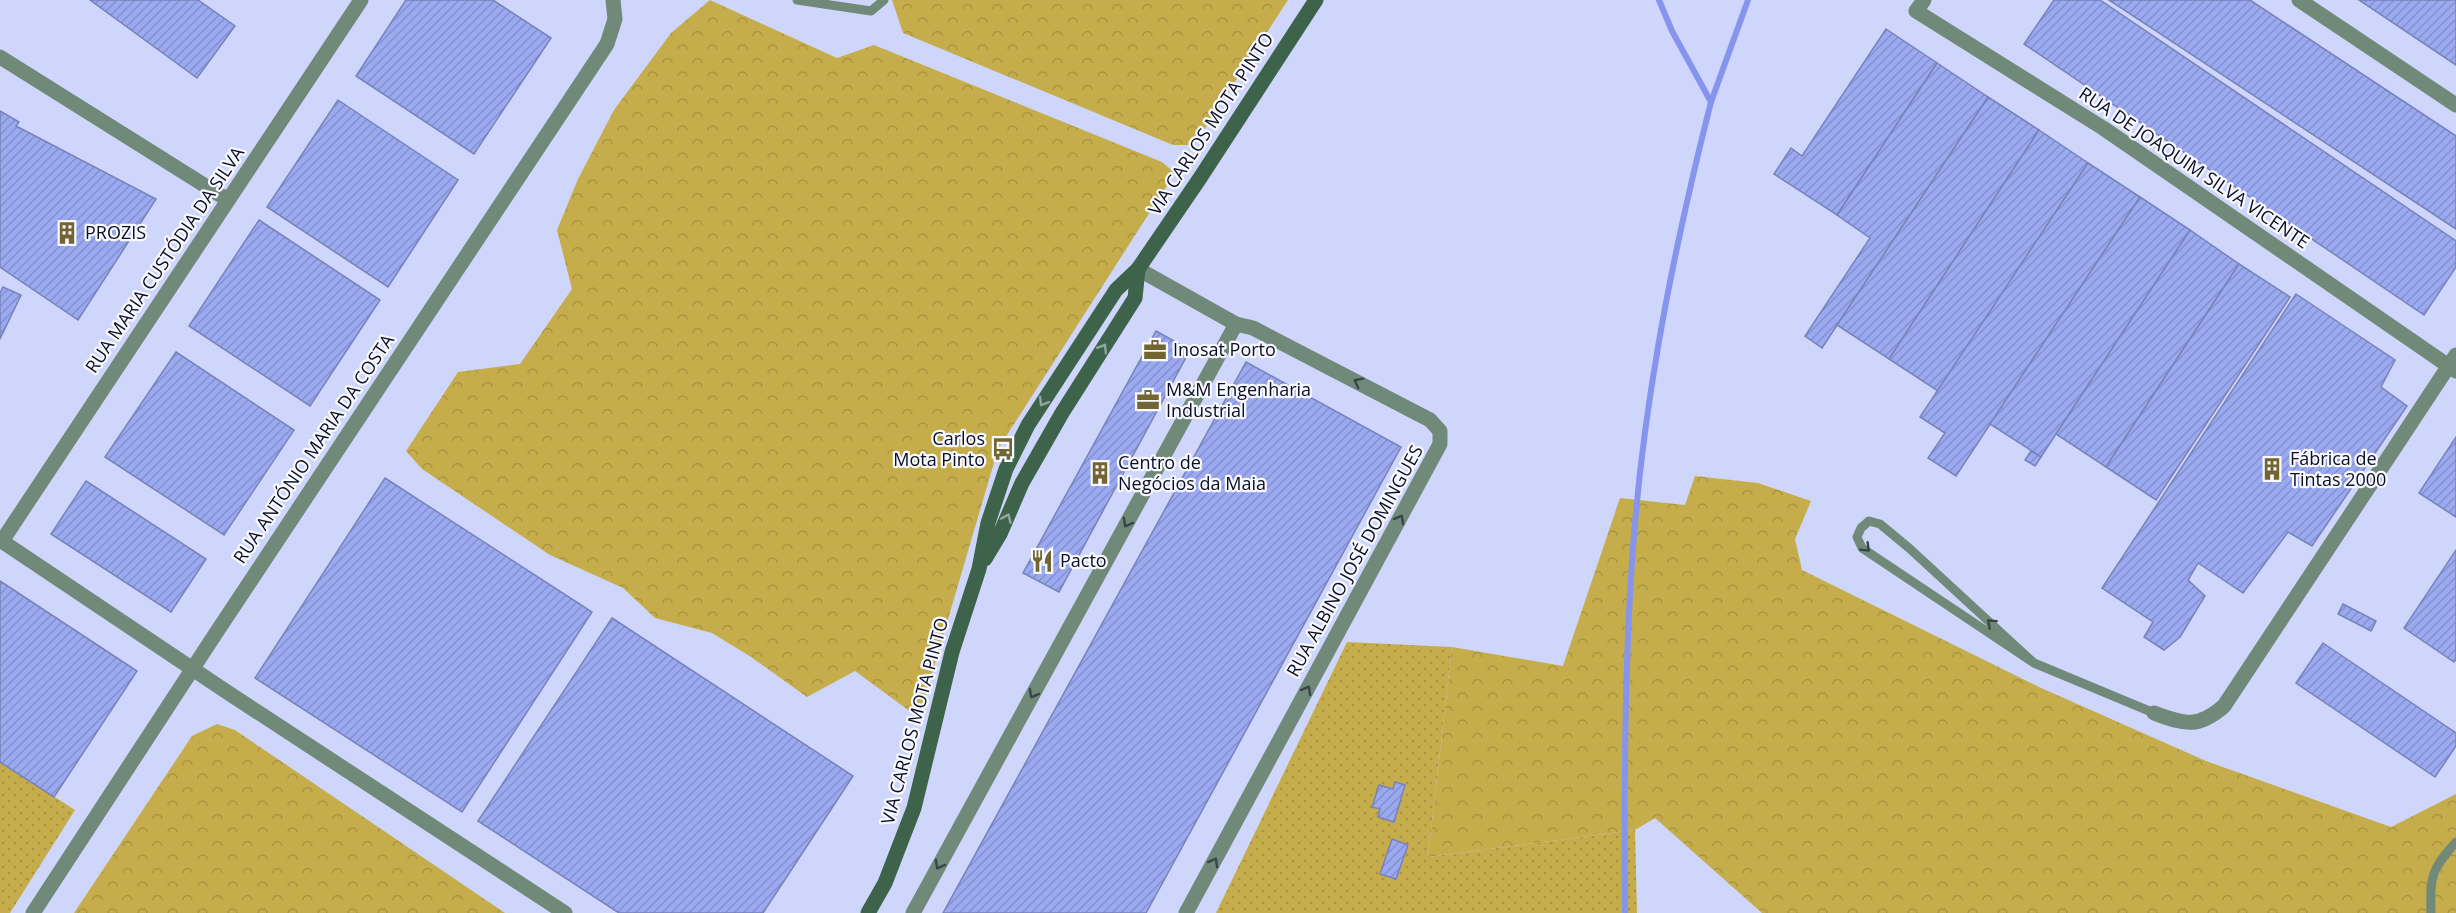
<svg xmlns="http://www.w3.org/2000/svg" width="2456" height="913" viewBox="0 0 2456 913" font-family="'Open Sans',sans-serif">
<defs>
<pattern id="grass-dots" width="8" height="8" patternUnits="userSpaceOnUse" patternTransform="scale(1.5)"><rect width="8" height="8" fill="#c6ad4c"/><path d="M2 2h.1M6 6h.1" fill="none" stroke="#a99442" stroke-width="1.8" stroke-linecap="round"/></pattern>
<pattern id="forest-crowns" width="20" height="18" patternUnits="userSpaceOnUse" patternTransform="scale(1.5)"><rect width="20" height="18" fill="#c6ad4c"/><path d="M2 6a3 3 0 1 1 6 0M12 15a3 3 0 1 1 6 0" fill="none" stroke="#a99442"/></pattern>
<pattern id="building-hatch" width="6" height="6" patternUnits="userSpaceOnUse" patternTransform="scale(1.5)"><rect width="6" height="6" fill="#9ba9f1"/><path d="M-1 1l2-2M0 6l6-6M5 7l2-2" fill="none" stroke="#8490ce"/></pattern>
</defs>
<rect width="100%" height="100%" fill="#ced6fb"/>
<g fill="url(#grass-dots)">
<polygon points="1347,642 1452,647 1428,857 1635,830 1637,913 1216,913"/>
<polygon points="0,762 75,810 10,913 0,913"/>
</g>
<g fill="url(#forest-crowns)">
<polygon points="710,0 837,58 874,45 1162,162 1175,173 998,449 919,718 855,671 807,697 751,657 712,633 655,618 623,588 550,555 422,469 406,451 458,372 520,364 572,289 557,230 578,179 614,110 671,33"/>
<polygon points="892,0 1288,0 1194,145 1173,145 903,33"/>
<polygon points="1695,476 1758,483 1811,501 1795,539 1802,570 2039,687 2206,761 2391,827 2456,794 2456,913 1762,913 1655,818 1635,830 1428,857 1452,647 1563,666 1620,498 1685,505"/>
<polygon points="217,724 235,730 505,913 74,913 192,736"/>
</g>
<g fill="none" stroke-linecap="round" stroke-linejoin="round">
<g stroke="#8594ed" stroke-width="6">
<polyline points="1711,102 1748,0"/>
<path d="M1625,913C1624,807 1624,701 1630,595C1638,428 1670,263 1711,102L1672,31L1659,0"/>
</g>
</g>
<g fill="url(#building-hatch)" stroke="#7882ba" stroke-width="1.5">
<polygon points="90,0 198,0 235,26 197,78"/>
<polygon points="406,0 493,0 551,38 474,154 356,76"/>
<polygon points="2054,0 2100,0 2456,241 2456,267 2424,315 2024,44"/>
<polygon points="2109,0 2250,0 2456,136 2456,229"/>
<polygon points="2359,0 2456,0 2456,65"/>
<polygon points="1886,29 1937,63 1837,215 1774,174 1791,148 1802,156"/>
<polygon points="1937,63 1988,97 1822,348 1805,336 1870,238 1837,215"/>
<polygon points="1988,97 2039,130 1889,359 1837,325"/>
<polygon points="338,100 458,180 388,287 267,207"/>
<polygon points="0,111 19,122 16,126 156,199 78,320 0,267"/>
<polygon points="2039,130 2088,163 1938,391 1889,359"/>
<polygon points="2088,163 2140,197 1956,476 1928,458 1945,433 1920,417"/>
<polygon points="2140,197 2190,230 2041,457 1990,424"/>
<polygon points="259,220 380,300 310,406 189,326"/>
<polygon points="2190,230 2239,264 2106,467 2056,434"/>
<polygon points="2239,264 2290,297 2156,500 2106,467"/>
<polygon points="3,287 21,295 0,339 0,293"/>
<polygon points="2296,294 2395,360 2381,387 2407,406 2312,546 2288,532 2243,593 2198,563 2188,580 2205,596 2180,637 2164,650 2144,637 2153,622 2102,588"/>
<polygon points="1156,331 1190,350 1059,592 1023,573"/>
<polygon points="176,352 294,430 224,535 105,457"/>
<polygon points="1246,362 1401,447 1146,913 943,913"/>
<polygon points="2456,437 2456,517 2419,493"/>
<polygon points="2031,451 2041,457 2035,466 2025,460"/>
<polygon points="385,478 592,612 462,812 255,678"/>
<polygon points="86,481 206,559 171,612 51,534"/>
<polygon points="2456,550 2456,659 2454,662 2404,628"/>
<polygon points="0,581 137,671 54,797 0,762"/>
<polygon points="2343,604 2376,621 2371,631 2338,614"/>
<polygon points="612,618 853,776 763,913 619,913 478,821"/>
<polygon points="2323,643 2456,733 2456,746 2435,777 2296,683"/>
<polygon points="1395,782 1405,785 1394,822 1378,817 1380,809 1372,807 1379,785 1393,789"/>
<polygon points="1392,839 1408,845 1396,879 1380,874"/>
</g>
<g fill="none" stroke-linecap="round" stroke-linejoin="round">
<g stroke="#708978" stroke-width="9">
<polyline points="797,0 871,11 884,0"/>
<polyline points="2034,663 1909,548 1880,524 1869,521 1861,528 1857,537 1862,548 2034,663 2154,713"/>
<path d="M2431,913C2430,876 2431,870 2456,842"/>
</g>
<g stroke="#708978" stroke-width="15">
<polyline points="1924,0 1916,11 2103,128 2456,371"/>
<polyline points="2299,0 2456,105"/>
<polyline points="0,57 228,200"/>
<polyline points="1138,269 1236,324 1253,328 1430,420 1440,431 1440,444 1186,913"/>
<polyline points="0,540 227,692 565,913"/>
<polyline points="2,541 361,0"/>
<path d="M2154,713C2185,725 2199,728 2224,706L2456,355"/>
<polyline points="33,913 216,633 607,44 615,19 613,0"/>
<polyline points="913,913 1236,324"/>
</g>
<g stroke="#3e634b" stroke-width="15">
<polyline points="985,559 1000,534 1022,483 1062,413 1135,298 1138,269"/>
<polyline points="868,913 885,883 914,808 952,652 979,569 988,523 1006,469 1028,425 1116,290 1138,269 1200,178 1316,0"/>
</g>
</g>
<defs><path id="oneway-chevron" d="M-2-3.5L2.5 0L-2 3.5" fill="none" stroke-width="1.6" stroke-linecap="round" stroke-linejoin="round" transform="scale(1.5)"/></defs>
<g stroke="#91a69c">
<use href="#oneway-chevron" transform="translate(1103 348) rotate(-58)"/>
<use href="#oneway-chevron" transform="translate(1043 402) rotate(121)"/>
<use href="#oneway-chevron" transform="translate(1007 518) rotate(-66)"/>
</g>
<g stroke="#384549">
<use href="#oneway-chevron" transform="translate(1358 382) rotate(-153)"/>
<use href="#oneway-chevron" transform="translate(1400 519) rotate(-61)"/>
<use href="#oneway-chevron" transform="translate(1127 523) rotate(119)"/>
<use href="#oneway-chevron" transform="translate(1866 548) rotate(45)"/>
<use href="#oneway-chevron" transform="translate(1991 623) rotate(-138)"/>
<use href="#oneway-chevron" transform="translate(1307 690) rotate(-61)"/>
<use href="#oneway-chevron" transform="translate(1033 694) rotate(119)"/>
<use href="#oneway-chevron" transform="translate(1214 862) rotate(-61)"/>
<use href="#oneway-chevron" transform="translate(939 865) rotate(119)"/>
</g>
<defs>
<g id="building-bare" transform="scale(1.8)"><path d="M-4-6H4V6H1V3H-1V6H-4ZM-2.5-4.3h1.7v1.8h-1.7ZM.8-4.3h1.7v1.8H.8ZM-2.5-1h1.7V.8h-1.7ZM.8-1h1.7V.8H.8Z" fill="#726532" stroke="#f7f9ff" stroke-width="2.5" paint-order="stroke"/></g>
<g id="office-bare" transform="scale(1.8)"><path d="M-6-3h4V-5.5h4V-3h4V5H-6ZM-1-4.5V-3h2v-1.5ZM-6 0V1H6V0Z" fill="#726532" stroke="#f7f9ff" stroke-width="2.5" paint-order="stroke"/></g>
<g id="bus-bare" transform="scale(1.8)"><path d="M-5-6H5V4H4V6H2V4H-2V6H-4V4H-5ZM-3.5-4V0h7V-4ZM-3.5 1.2v1.5H-2V1.2ZM2 1.2v1.5H3.5V1.2Z" fill="#726532" stroke="#f7f9ff" stroke-width="2.5" paint-order="stroke"/></g>
<g id="restaurant-bare" transform="scale(1.8)"><path d="M-5-6h1v4h1v-4h1v4h1v-4h1v5L-1.5 .5V6h-2V.5L-5-1ZM5-6V6H3V1.5H1.5Q1.5-4 5-6Z" fill="#726532" stroke="#f7f9ff" stroke-width="2.5" paint-order="stroke"/></g>
</defs>
<g fill-rule="evenodd">
<use href="#building-bare" x="67" y="233"/>
<use href="#office-bare" x="1155" y="350"/>
<use href="#office-bare" x="1148" y="400"/>
<use href="#bus-bare" x="1003" y="449"/>
<use href="#building-bare" x="2272" y="469"/>
<use href="#building-bare" x="1100" y="473"/>
<use href="#restaurant-bare" x="1042" y="561"/>
</g>
<g text-anchor="middle" stroke-width="4.5" stroke-linejoin="round" paint-order="stroke">
<g font-size="18" fill="#0b0e22" stroke="#f7f9ff">
<text transform="translate(1211 124) rotate(-57)" y="6">VIA CARLOS MOTA PINTO</text>
<text transform="translate(2194 168) rotate(34)" y="6">RUA DE JOAQUIM SILVA VICENTE</text>
<text transform="translate(165 260) rotate(-56)" y="6">RUA MARIA CUSTÓDIA DA SILVA</text>
<text transform="translate(314 449) rotate(-56)" y="6">RUA ANTÓNIO MARIA DA COSTA</text>
<text transform="translate(1355 561) rotate(-61)" y="6">RUA ALBINO JOSÉ DOMINGUES</text>
<text transform="translate(915 721) rotate(-75)" y="6">VIA CARLOS MOTA PINTO</text>
</g>
<g font-size="18" fill="#0b0e22" stroke="#f7f9ff" text-anchor="start">
<text x="85" y="239">PROZIS</text>
<text x="1173" y="356">Inosat Porto</text>
<text x="1166" y="396">M&amp;M Engenharia<tspan x="1166" dy="21">Industrial</tspan></text>
<text x="985" y="445" text-anchor="end">Carlos<tspan x="985" dy="21">Mota Pinto</tspan></text>
<text x="2290" y="465">Fábrica de<tspan x="2290" dy="21">Tintas 2000</tspan></text>
<text x="1118" y="469">Centro de<tspan x="1118" dy="21">Negócios da Maia</tspan></text>
<text x="1060" y="567">Pacto</text>
</g>
</g>
</svg>
